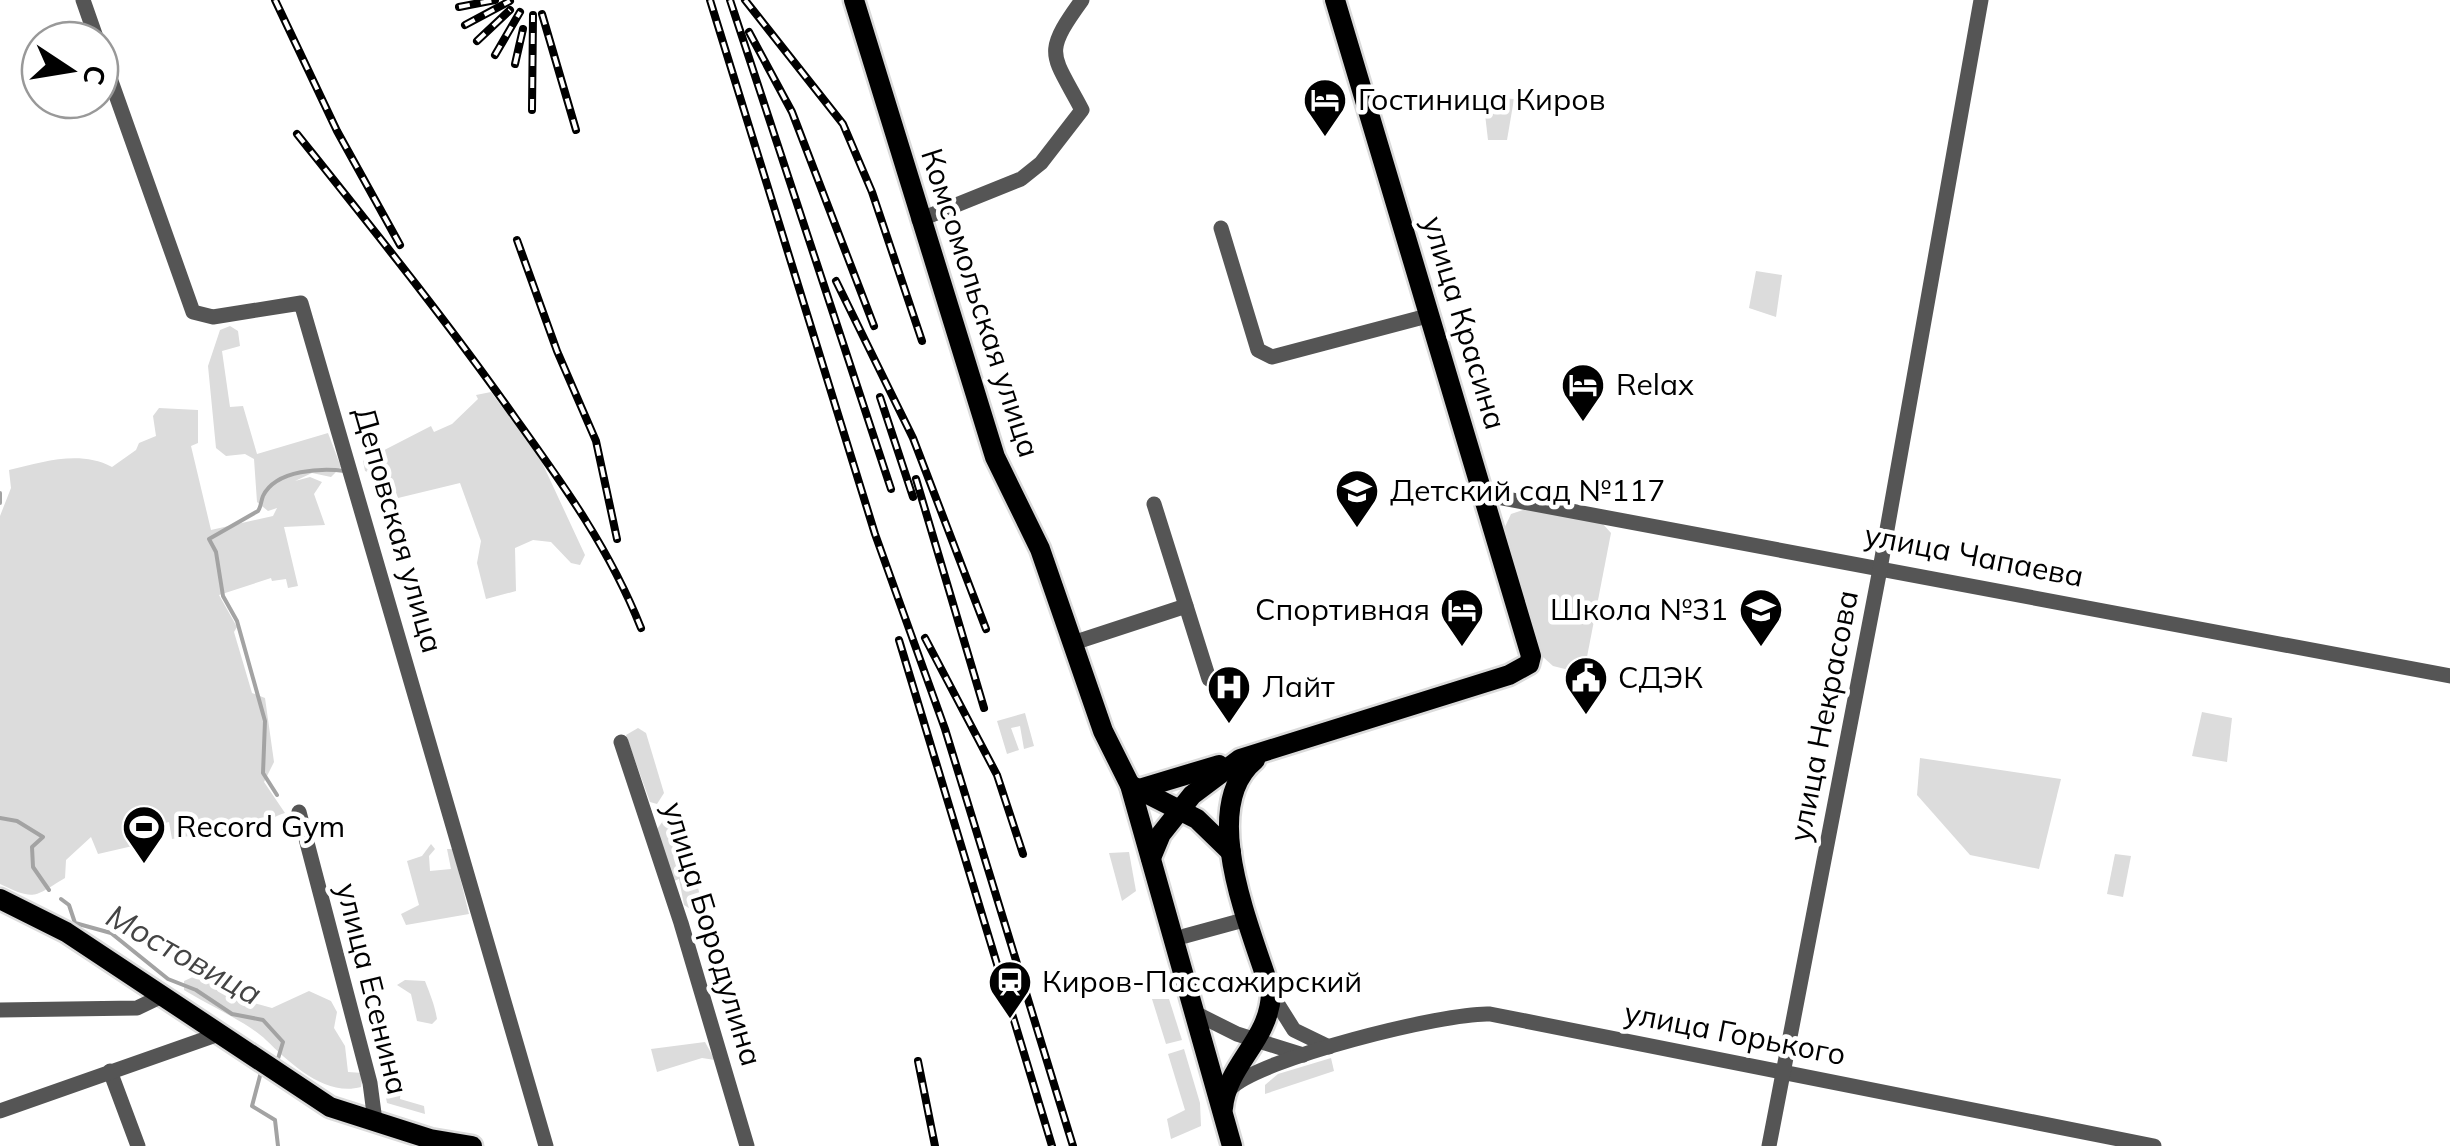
<svg xmlns="http://www.w3.org/2000/svg" width="2450" height="1146" viewBox="0 0 2450 1146" font-family="Mulish,sans-serif">
<rect width="100%" height="100%" fill="#fff"/>
<g fill="#dcdcdc">
<polygon points="1483,97 1514,99 1507,140 1488,140"/>
<polygon points="1756,271 1782,275 1776,317 1749,308"/>
<path d="M230,326L238,331L240,346L222,351L230,407L243,406L257,454L328,433L341,467L331,477L312,473L295,481L310,477L322,482L314,494L325,525L284,527L298,586L288,588L286,579L272,581L271,578L219,595L237,627L234,632L252,693L265,698L274,762L264,782L285,813C274,816 267,823 257,825C229,829 198,834 172,839L169,822L135,830L137,845L98,854L91,837L66,860L65,878C33,897 36,901 0,884V516L11,488L9,470C44,462 79,450 112,467L136,450L139,443L156,436L153,416L159,408L198,410V443L191,446L211,530L273,516L277,508L268,511L257,502L254,459L245,454L226,456L216,448L208,366L220,330Z"/>
<polygon points="491,392 539,456 585,555 580,565 571,563 551,542 533,540 515,548 516,591 486,599 477,563 481,541 460,483 398,498 392,481 365,471 363,461 431,426 434,432 452,424 478,399 476,395"/>
<polygon points="1526,509 1602,523 1611,533 1586,662 1573,671 1553,666 1543,657 1504,529 1511,514"/>
<polygon points="2202,712 2232,718 2227,762 2192,756"/>
<polygon points="1025,713 1034,746 1024,749 1020,726 1011,728 1019,750 1007,754 997,721"/>
<polygon points="638,728 646,733 664,793 657,804 650,802 626,735"/>
<polygon points="1920,758 2061,779 2039,869 1970,855 1917,795"/>
<polygon points="663,821 673,822 690,855 702,904 695,912 684,905 679,879 674,881 657,829"/>
<polygon points="431,844 435,849 429,856 430,871 451,869 447,849 453,849 469,914 406,925 401,914 419,905 407,861 422,856"/>
<polygon points="1129,852 1136,891 1122,901 1109,853"/>
<polygon points="2115,854 2131,856 2123,897 2107,894"/>
<path d="M195,976L207,978L232,997L272,1008L309,991L331,1001L337,1012L334,1028L345,1046L348,1072L363,1073L361,1087C325,1097 290,1063 266,1040C249,1023 206,1004 184,990V981Z"/>
<path d="M405,980L425,981C430,994 435,1006 437,1019L432,1024L417,1021L411,994L397,985Z"/>
<polygon points="1152,999 1169,999 1182,1040 1166,1044"/>
<polygon points="705,1042 715,1060 702,1058 657,1072 651,1049"/>
<polygon points="1184,1049 1200,1103 1201,1126 1171,1139 1167,1119 1185,1110 1168,1054"/>
<polygon points="1331,1058 1334,1071 1265,1094 1265,1085 1278,1074"/>
<polygon points="395,1074 402,1079 400,1099 424,1106 425,1114 387,1103 383,1083"/>
</g>
<g fill="none" stroke-linecap="round" stroke-linejoin="round">
<g stroke="#a3a3a3" stroke-width="4">
<polyline points="0,493 0,503"/>
<path d="M277,795L263,773L265,721L237,621L223,596L216,552L209,539L258,511C261,507 261,501 263,496C276,469 323,468 345,471"/>
<polyline points="0,818 17,821 43,837 32,847 33,867 49,890"/>
<polyline points="61,899 69,905 75,923 111,933 168,979 196,990 232,1014 263,1020 283,1042 277,1062"/>
<polyline points="261,1072 252,1106 275,1120 278,1146"/>
</g>
<g stroke="#dbdbdb" stroke-width="25">
<g id="major">
<polyline points="854,0 995,457 1040,549 1103,731 1130,785 1232,1146"/>
<polyline points="1130,785 1197,819 1231,852"/>
<polyline points="1139,789 1219,765"/>
<polyline points="1151,858 1161,834 1192,795 1240,759 1509,675 1529,664 1531,656 1335,0"/>
<polyline points="0,899 66,932 330,1107 430,1139 472,1146"/>
<path d="M1223,1108C1227,1064 1270,1040 1271,993C1253,933 1196,808 1255,760"/>
</g>
</g>
<g stroke="#555" stroke-width="15">
<polyline points="83,0 97,40"/>
<polyline points="100,50 193,312 213,317 301,303 546,1146"/>
<path d="M919,220L1021,179L1041,163L1082,110C1052,53 1042,55 1082,0"/>
<polyline points="1221,228 1258,350 1272,357 1431,315"/>
<polyline points="1486,495 2450,676"/>
<polyline points="1154,504 1209,679"/>
<polyline points="1073,643 1186,606"/>
<polyline points="621,742 681,923 747,1146"/>
<polyline points="299,812 370,1083 375,1121"/>
<polyline points="1185,936 1240,921"/>
<polyline points="1272,995 1294,1030 1329,1047"/>
<polyline points="0,1010 137,1008 162,996"/>
<polyline points="1195,1013 1237,1034 1303,1055"/>
<polyline points="110,1071 138,1146"/>
<path d="M1230,1089C1257,1059 1446,1012 1490,1014L2154,1146"/>
<polyline points="0,1111 219,1034"/>
<polyline points="1769,1146 1880,569 1981,0"/>
</g>
<use href="#major" stroke="#000" stroke-width="20"/>
<g stroke="#000" stroke-width="8">
<g id="rail">
<polyline points="275,0 337,131 400,245"/>
<polyline points="710,0 875,534 945,729 1073,1146"/>
<polyline points="730,0 891,489"/>
<polyline points="745,0 843,124 872,192 922,341"/>
<polyline points="459,7 495,0"/>
<polyline points="542,14 576,130"/>
<polyline points="465,25 510,1"/>
<polyline points="749,32 792,112 874,326"/>
<polyline points="477,41 510,10"/>
<polyline points="495,55 520,12"/>
<polyline points="515,64 523,29"/>
<polyline points="532,110 533,15"/>
<path d="M297,134C372,228 447,321 516,419C565,487 610,550 641,628"/>
<polyline points="517,240 557,351 596,441 617,539"/>
<polyline points="836,281 913,438 986,629"/>
<polyline points="880,397 913,497"/>
<polyline points="916,479 984,708"/>
<polyline points="925,638 997,775 1023,854"/>
<polyline points="899,640 1052,1146"/>
<polyline points="918,1061 935,1146"/>
</g>
</g>
<use href="#rail" stroke="#fff" stroke-width="4" stroke-dasharray="11" stroke-linecap="butt"/>
</g>
<defs>
<g id="hotel-pin" transform="scale(2.25)"><path d="M0 17L-7.5 6A9.5 9.5 0 1 1 7.5 6Z" fill="#000" stroke="#fff"/><path d="M-6-4.5h1.5V1H6V5H4.5V3h-9V5H-6ZM-4 0a1.8 1.8 0 1 1 3.6 0ZM.5 0V-2.5h3Q6-2.5 6 0Z" fill="#fff"/></g>
<g id="school-pin" transform="scale(2.25)"><path d="M0 17L-7.5 6A9.5 9.5 0 1 1 7.5 6Z" fill="#000" stroke="#fff"/><path d="M0-5L7-2L0 1L-7-2ZM-4 1L0 2.5L4 1V4Q0 6-4 4Z" fill="#fff"/></g>
<g id="civic-pin" transform="scale(2.25)"><path d="M0 17L-7.5 6A9.5 9.5 0 1 1 7.5 6Z" fill="#000" stroke="#fff"/><path d="M-.6-6.5H3V-4.5H.6V-3L4-1V1h2V6H-6V1h2V-1L-.6-3ZM-1.2 2.5V6h2.4V2.5Z" fill="#fff"/></g>
<g id="hospital-pin" transform="scale(2.25)"><path d="M0 17L-7.5 6A9.5 9.5 0 1 1 7.5 6Z" fill="#000" stroke="#fff"/><path d="M-5-5h3v3.5h4V-5h3V5h-3V1.5h-4V5h-3Z" fill="#fff"/></g>
<g id="stadium-pin" transform="scale(2.25)"><path d="M0 17L-7.5 6A9.5 9.5 0 1 1 7.5 6Z" fill="#000" stroke="#fff"/><path d="M0-5a6.5 5 0 1 0 0 10a6.5 5 0 1 0 0-10ZM-3.5-1.8h7v3.6h-7Z" fill="#fff"/></g>
<g id="station-pin" transform="scale(2.25)"><path d="M0 17L-7.5 6A9.5 9.5 0 1 1 7.5 6Z" fill="#000" stroke="#fff"/><path d="M-3-6H3Q5-6 5-4V2Q5 4 3 4L4.5 6H3L1.5 4h-3L-3 6H-4.5L-3 4Q-5 4-5 2V-4Q-5-6-3-6ZM-3.5-4v3h7v-3ZM-3.5 1v1.5H-2V1ZM2 1v1.5H3.5V1Z" fill="#fff"/></g>
</defs>
<g fill-rule="evenodd">
<use href="#hotel-pin" x="1325" y="100"/>
<use href="#hotel-pin" x="1583" y="385"/>
<use href="#school-pin" x="1357" y="491"/>
<use href="#hotel-pin" x="1462" y="610"/>
<use href="#school-pin" x="1761" y="610"/>
<use href="#civic-pin" x="1586" y="678"/>
<use href="#hospital-pin" x="1229" y="687"/>
<use href="#stadium-pin" x="144" y="827"/>
<use href="#station-pin" x="1010" y="982"/>
</g>
<g text-anchor="middle" stroke-width="9" stroke-linejoin="round" paint-order="stroke">
<g font-size="30" fill="#000" stroke="#fff" text-anchor="start">
<text x="1358" y="110">Гостиница Киров</text>
<text x="1616" y="395">Relax</text>
<text x="1390" y="501">Детский сад №117</text>
<text x="1430" y="620" text-anchor="end">Спортивная</text>
<text x="1728" y="620" text-anchor="end">Школа №31</text>
<text x="1618" y="688">СДЭК</text>
<text x="1262" y="697">Лайт</text>
<text x="176" y="837">Record Gym</text>
<text x="1042" y="992">Киров-Пассажирский</text>
</g>
<g font-size="30" fill="#000" stroke="#fff">
<text transform="translate(980 303) rotate(72)" y="10">Комсомольская улица</text>
<text transform="translate(1464 323) rotate(73)" y="10">улица Красина</text>
<text transform="translate(398 530) rotate(74)" y="10">Деповская улица</text>
<text transform="translate(1974 556) rotate(11)" y="10">улица Чапаева</text>
<text transform="translate(1824 716) rotate(-79)" y="10">улица Некрасова</text>
<text transform="translate(712 934) rotate(73)" y="10">улица Бородулина</text>
<text transform="translate(372 989) rotate(76)" y="10">улица Есенина</text>
<text transform="translate(1735 1034) rotate(11)" y="10">улица Горького</text>
</g>
<g font-size="32" font-style="italic" fill="#444" stroke="#fff">
<text transform="translate(184 955) rotate(29)" y="11">Мостовица</text>
</g>
</g>
<g transform="translate(70 70) rotate(102)"><circle r="48" fill="#ffffff" stroke="#999999" stroke-width="2.5"/>
<path d="M0-8L18 38L0 25L-18 38Z" fill="#000000"/>
<text y="-15" font-size="28" font-weight="bold" text-anchor="middle" fill="#000000">С</text>
</g>
</svg>
